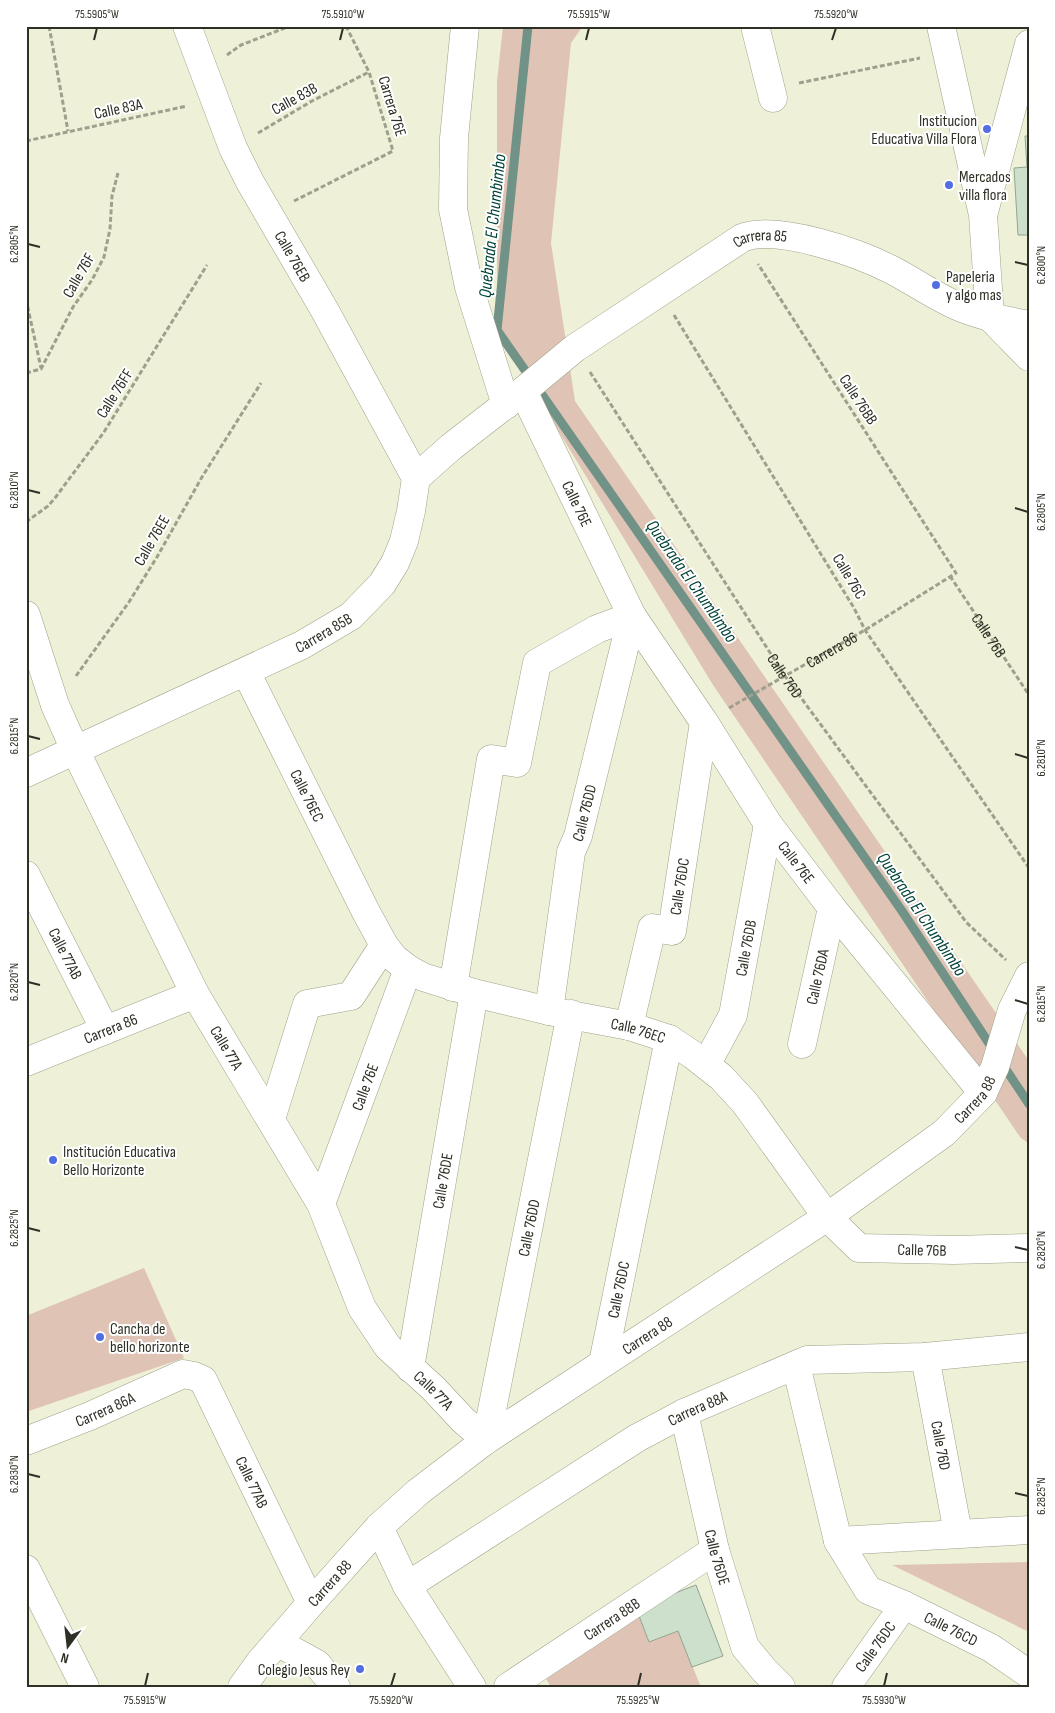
<svg xmlns="http://www.w3.org/2000/svg" width="1055" height="1713" viewBox="0 0 1055 1713" font-family="'Sofia Sans Condensed',sans-serif">
<rect width="100%" height="100%" fill="#eef1d7"/>
<g fill="#dfc4b6">
<polygon points="503,26 583,26 571,43 551,243 575,401 1029,1061 1029,1144 1020,1137 713,685 497,330 497,81"/>
<polygon points="144,1268 184,1358 26,1412 26,1316"/>
<polygon points="1029,1562 1029,1632 892,1565"/>
<polygon points="636,1608 678,1631 701,1687 551,1687 542,1672"/>
</g>
<g fill="none" stroke-linecap="round" stroke-linejoin="round">
<g stroke="#719286" stroke-width="9">
<polyline points="528,26 497,330 902,911 994,1051"/>
<polyline points="1001,1062 1029,1104"/>
</g>
</g>
<g fill="#cce0cc" stroke="#92a591">
<polygon points="1025,136 1029,136 1029,235 1018,235 1014,168 1027,167"/>
<polygon points="696,1585 723,1656 692,1667 678,1631 649,1642 636,1608"/>
</g>
<g fill="none" stroke-linecap="round" stroke-linejoin="round">
<g stroke="#9ea289" stroke-width="29">
<g id="minor">
<path id="s4" d="M187,26L233,148L250,182L324,309L416,478"/>
<polyline points="465,26 454,138 453,209 469,287 506,405"/>
<polyline points="755,26 773,98"/>
<polyline points="941,26 983,215 990,317 1029,357"/>
<polyline points="984,212 1029,44"/>
<path id="s5" d="M523,391L632,616L704,722L768,824L832,908L983,1093"/>
<path id="s6" d="M26,615L55,705L75,750L195,994L321,1204L362,1308L388,1347L433,1388L463,1420L486,1440L571,1014"/>
<path id="s7" d="M246,672L366,912L384,945L394,958L408,969L423,977L474,993L549,1011L629,1026L669,1039L693,1055L721,1077L745,1103L827,1217L859,1248L954,1250L1029,1248"/>
<path id="s8" d="M26,773L302,645L351,616L382,584L395,563L404,541L411,511L416,478L451,447L523,391L575,348L742,238C777,224 859,253 892,270C913,281 933,295 955,305C979,316 1004,320 1029,325"/>
<path id="s9" d="M26,875L105,1030"/>
<polyline points="453,987 491,759 517,763 537,663 597,629 632,616"/>
<path id="s10" d="M549,1011L571,852L578,836L632,616"/>
<path id="s11" d="M629,1026L652,928L672,931L704,722"/>
<path id="s12" d="M802,1044L832,908"/>
<path id="s13" d="M26,1062L195,994"/>
<path id="s14" d="M706,1065L733,1015L768,824"/>
<polyline points="271,1119 307,1004 351,996 384,945"/>
<path id="s15" d="M321,1204L408,969"/>
<path id="s16" d="M925,1357L958,1533"/>
<path id="s17" d="M603,1363L669,1039"/>
<path id="s18" d="M796,1365L838,1541L868,1590L904,1605L991,1648L1029,1674"/>
<path id="s19" d="M410,1368L474,993"/>
<path id="s20" d="M684,1413L715,1550L745,1647L764,1670L781,1687"/>
<path id="s21" d="M26,1441L90,1416L183,1374L194,1376L203,1380L311,1603"/>
<polyline points="379,1527 407,1586 472,1687"/>
<polyline points="838,1541 1029,1530"/>
<polyline points="26,1569 85,1687"/>
<path id="s22" d="M407,1586L637,1438L684,1413L807,1360L925,1357L1029,1347"/>
<polyline points="277,1642 317,1664 336,1687"/>
<path id="s23" d="M242,1687L260,1662L311,1603L379,1527L418,1492L486,1440L827,1217L944,1133L983,1093L995,1067L1012,1010L1029,976"/>
<path id="s24" d="M508,1687L715,1550"/>
<path id="s25" d="M846,1687L904,1605"/>
</g>
</g>
<g stroke="#9ea08d" stroke-width="3" stroke-dasharray="5 2.5" stroke-linecap="butt">
<polyline points="49,26 68,131"/>
<polyline points="227,55 241,45 290,26"/>
<polyline points="799,83 920,58"/>
<polyline points="258,133 312,101 369,72"/>
<polyline points="26,141 187,106"/>
<polyline points="294,201 393,151 369,72 346,26"/>
<polyline points="26,299 41,368"/>
<polyline points="674,315 854,608 865,630 1029,868"/>
<path id="s1" d="M590,372L785,676L966,922L1006,960"/>
<polyline points="26,373 41,369 73,307 92,280 104,257 110,229 112,196 118,173"/>
<polyline points="26,522 48,506 55,498 104,432 207,265"/>
<path id="s2" d="M950,576L1029,695"/>
<polyline points="76,676 129,602 157,557 202,477 261,383"/>
<path id="s3" d="M729,708L865,630L956,573L758,264"/>
</g>
<use href="#minor" stroke="#fff" stroke-width="28"/>
</g>
<path fill="none" stroke="#2e3026" stroke-width="2" d="M94,40L97,28M340,40L343,28M586,40L589,28M832,40L836,28M28,244L40,247M1015,262L1028,265M28,490L40,493M1015,508L1028,512M28,736L40,739M1015,754L1028,758M28,982L40,985M1015,1000L1028,1004M28,1228L40,1231M1015,1247L1028,1250M28,1474L40,1477M1015,1493L1028,1496M145,1686L148,1673M391,1686L395,1673M638,1686L641,1673M884,1686L887,1673"/>
<g fill="#536ee3" stroke="#fff" stroke-width="2">
<circle cx="987" cy="129" r="5"/>
<circle cx="949" cy="185" r="5"/>
<circle cx="936" cy="285" r="5"/>
<circle cx="53" cy="1160" r="5"/>
<circle cx="100" cy="1337" r="5"/>
<circle cx="360" cy="1669" r="5"/>
</g>
<g text-anchor="middle" stroke-width="4" stroke-linejoin="round" paint-order="stroke">
<g font-size="16" fill="#2e3026" stroke="#fff">
<text transform="translate(294 98) rotate(-29)" y="6">Calle 83B</text>
<text transform="translate(393 106) rotate(73)" y="6">Carrera 76E</text>
<text transform="translate(118 108) rotate(-12)" y="6">Calle 83A</text>
<text dy="6" stroke="none"><textPath href="#s8" startOffset="942">Carrera 85</textPath></text>
<text dy="6" stroke="none"><textPath href="#s4" startOffset="254">Calle 76EB</textPath></text>
<text transform="translate(78 275) rotate(-60)" y="6">Calle 76F</text>
<text transform="translate(114 393) rotate(-58)" y="6">Calle 76FF</text>
<text transform="translate(859 399) rotate(57)" y="6">Calle 76BB</text>
<text dy="6" stroke="none"><textPath href="#s5" startOffset="125">Calle 76E</textPath></text>
<text transform="translate(151 540) rotate(-60)" y="6">Calle 76EE</text>
<text transform="translate(850 576) rotate(59)" y="6">Calle 76C</text>
<text dy="6" stroke="none"><textPath href="#s8" startOffset="329">Carrera 85B</textPath></text>
<text dy="6" stroke="none"><textPath href="#s2" startOffset="71">Calle 76B</textPath></text>
<text dy="6" stroke="none"><textPath href="#s3" startOffset="118">Carrera 86</textPath></text>
<text dy="6" stroke="none"><textPath href="#s1" startOffset="361">Calle 76D</textPath></text>
<text dy="6" stroke="none"><textPath href="#s7" startOffset="138">Calle 76EC</textPath></text>
<text dy="6" stroke="none"><textPath href="#s10" startOffset="202">Calle 76DD</textPath></text>
<text dy="6" stroke="none"><textPath href="#s5" startOffset="546">Calle 76E</textPath></text>
<text dy="6" stroke="none"><textPath href="#s11" startOffset="166">Calle 76DC</textPath></text>
<text dy="6" stroke="none"><textPath href="#s14" startOffset="125">Calle 76DB</textPath></text>
<text dy="6" stroke="none"><textPath href="#s9" startOffset="88">Calle 77AB</textPath></text>
<text dy="6" stroke="none"><textPath href="#s12" startOffset="69">Calle 76DA</textPath></text>
<text dy="6" stroke="none"><textPath href="#s13" startOffset="91">Carrera 86</textPath></text>
<text dy="6" stroke="none"><textPath href="#s7" startOffset="579">Calle 76EC</textPath></text>
<text dy="6" stroke="none"><textPath href="#s6" startOffset="478">Calle 77A</textPath></text>
<text dy="6" stroke="none"><textPath href="#s15" startOffset="125">Calle 76E</textPath></text>
<text dy="6" stroke="none"><textPath href="#s23" startOffset="946">Carrera 88</textPath></text>
<text dy="6" stroke="none"><textPath href="#s19" startOffset="190">Calle 76DE</textPath></text>
<text dy="6" stroke="none"><textPath href="#s6" startOffset="1171">Calle 76DD</textPath></text>
<text dy="6" stroke="none"><textPath href="#s7" startOffset="959">Calle 76B</textPath></text>
<text dy="6" stroke="none"><textPath href="#s17" startOffset="75">Calle 76DC</textPath></text>
<text dy="6" stroke="none"><textPath href="#s23" startOffset="541">Carrera 88</textPath></text>
<text dy="6" stroke="none"><textPath href="#s6" startOffset="882">Calle 77A</textPath></text>
<text dy="6" stroke="none"><textPath href="#s22" startOffset="341">Carrera 88A</textPath></text>
<text dy="6" stroke="none"><textPath href="#s21" startOffset="85">Carrera 86A</textPath></text>
<text dy="6" stroke="none"><textPath href="#s16" startOffset="90">Calle 76D</textPath></text>
<text dy="6" stroke="none"><textPath href="#s21" startOffset="305">Calle 77AB</textPath></text>
<text dy="6" stroke="none"><textPath href="#s20" startOffset="148">Calle 76DE</textPath></text>
<text dy="6" stroke="none"><textPath href="#s23" startOffset="136">Carrera 88</textPath></text>
<text dy="6" stroke="none"><textPath href="#s24" startOffset="124">Carrera 88B</textPath></text>
<text dy="6" stroke="none"><textPath href="#s18" startOffset="330">Calle 76CD</textPath></text>
<text dy="6" stroke="none"><textPath href="#s25" startOffset="50">Calle 76DC</textPath></text>
</g>
<g font-size="16" fill="#2e3026" stroke="#fff" text-anchor="start">
<text x="977" y="126" text-anchor="end">Institucion<tspan x="977" dy="18">Educativa Villa Flora</tspan></text>
<text x="959" y="182">Mercados<tspan x="959" dy="18">villa flora</tspan></text>
<text x="946" y="282">Papeleria<tspan x="946" dy="18">y algo mas</tspan></text>
<text x="63" y="1157">Institución Educativa<tspan x="63" dy="18">Bello Horizonte</tspan></text>
<text x="110" y="1334">Cancha de<tspan x="110" dy="18">bello horizonte</tspan></text>
<text x="350" y="1675" text-anchor="end">Colegio Jesus Rey</text>
</g>
<g font-size="18" font-style="italic" fill="#004438" stroke="#fff">
<text transform="translate(492 226) rotate(-84)" y="6">Quebrada El Chumbimbo</text>
<text transform="translate(692 581) rotate(55)" y="6">Quebrada El Chumbimbo</text>
<text transform="translate(922 914) rotate(56)" y="6">Quebrada El Chumbimbo</text>
</g>
</g>
<rect width="1055" height="1713" fill="none" stroke="#ffffff" stroke-width="55"/>
<g transform="translate(68 1646) rotate(195)" stroke="#ffffff" stroke-width="4" paint-order="stroke">
<path d="M0-4L9 19L0 12L-9 19Z" fill="#2e3026"/>
<text y="-8" font-size="14" font-weight="bold" text-anchor="middle" fill="#2e3026">N</text>
</g>
<rect x="28" y="28" width="1000" height="1658" fill="none" stroke="#2e3026" stroke-width="2"/>
<g font-size="12" text-anchor="middle" fill="#2e3026">
<text x="97" y="18">75.5905°W</text>
<text x="343" y="18">75.5910°W</text>
<text x="589" y="18">75.5915°W</text>
<text x="836" y="18">75.5920°W</text>
<text transform="translate(14 244) rotate(-90)" y="4">6.2805°N</text>
<text transform="translate(1041 265) rotate(-90)" y="4">6.2800°N</text>
<text transform="translate(14 490) rotate(-90)" y="4">6.2810°N</text>
<text transform="translate(1041 512) rotate(-90)" y="4">6.2805°N</text>
<text transform="translate(14 736) rotate(-90)" y="4">6.2815°N</text>
<text transform="translate(1041 758) rotate(-90)" y="4">6.2810°N</text>
<text transform="translate(14 982) rotate(-90)" y="4">6.2820°N</text>
<text transform="translate(1041 1004) rotate(-90)" y="4">6.2815°N</text>
<text transform="translate(14 1228) rotate(-90)" y="4">6.2825°N</text>
<text transform="translate(1041 1250) rotate(-90)" y="4">6.2820°N</text>
<text transform="translate(14 1474) rotate(-90)" y="4">6.2830°N</text>
<text transform="translate(1041 1496) rotate(-90)" y="4">6.2825°N</text>
<text x="145" y="1704">75.5915°W</text>
<text x="391" y="1704">75.5920°W</text>
<text x="638" y="1704">75.5925°W</text>
<text x="884" y="1704">75.5930°W</text>
</g>
</svg>
